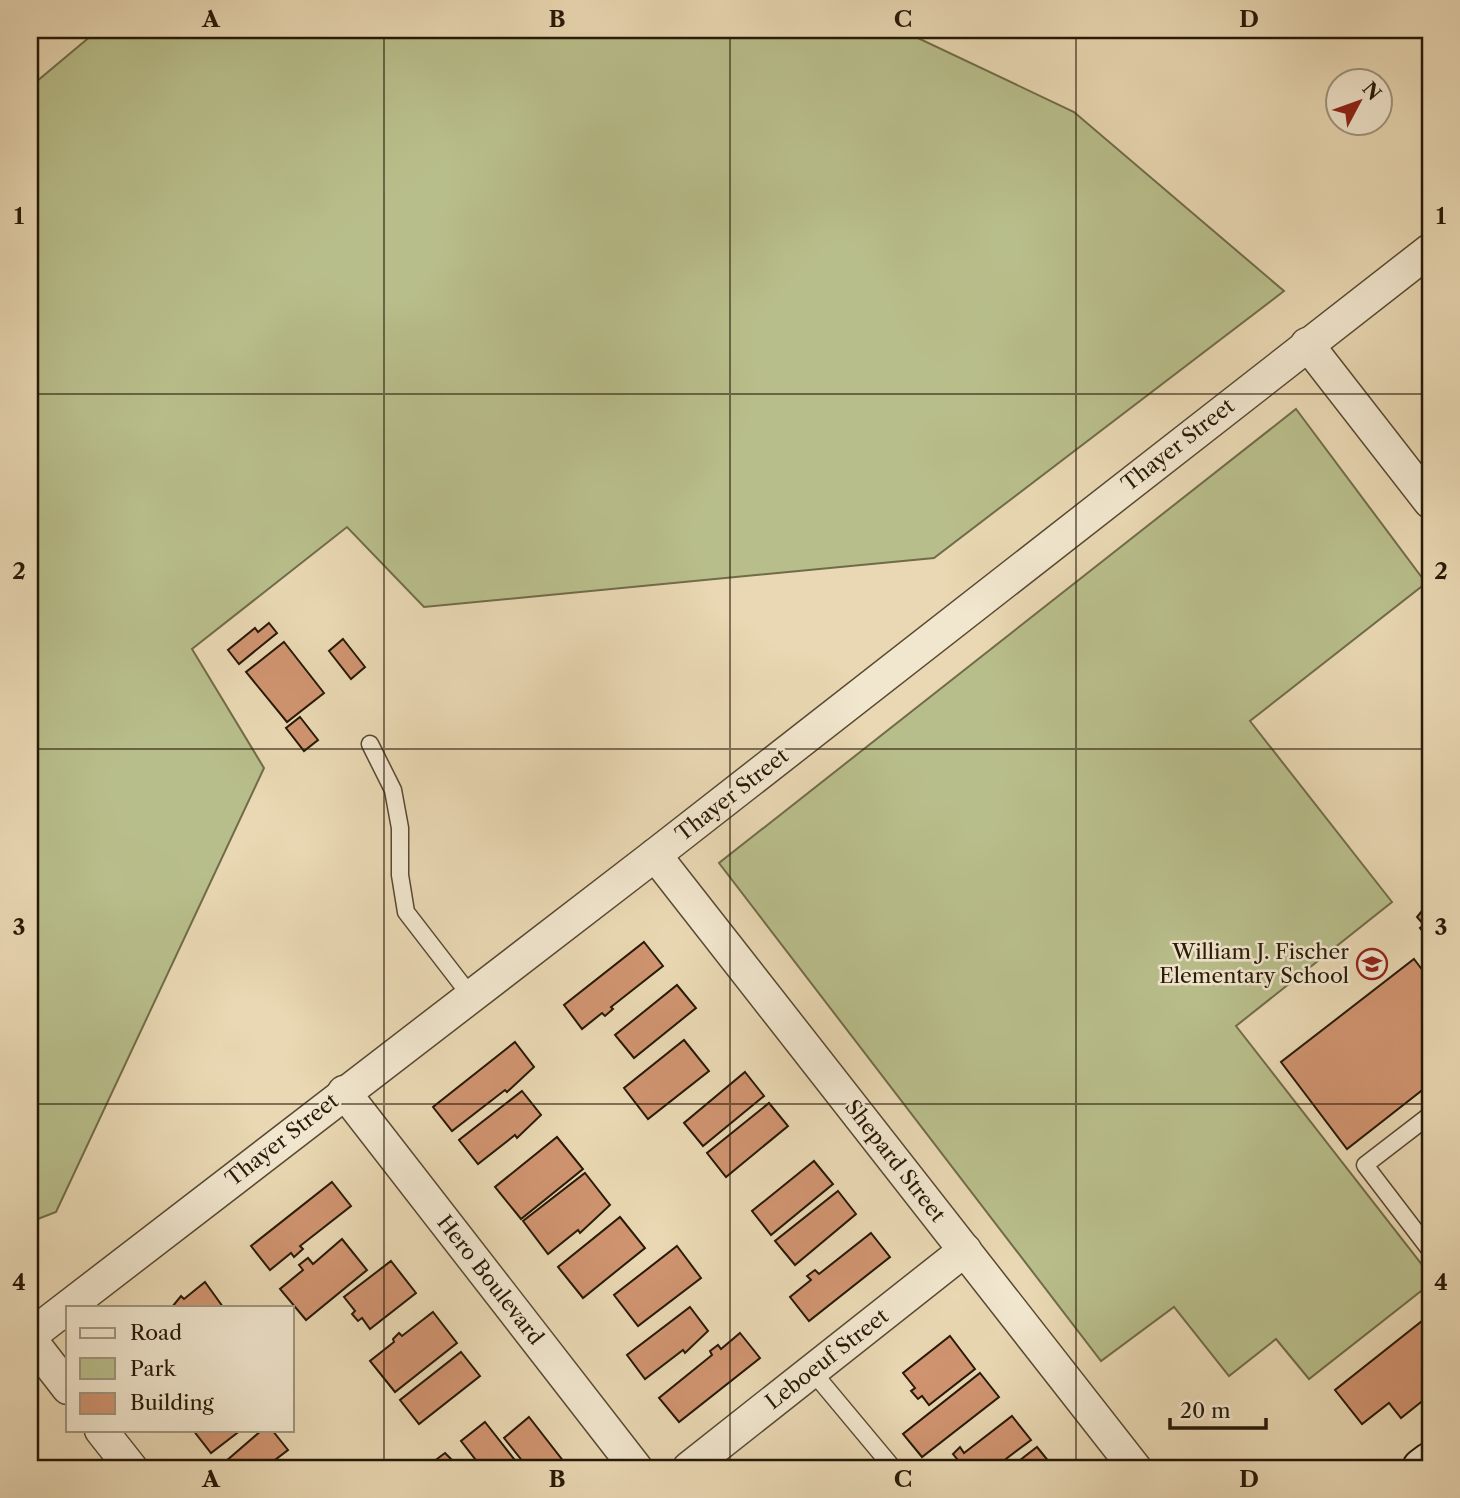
<svg xmlns="http://www.w3.org/2000/svg" width="1460" height="1498" viewBox="0 0 1460 1498" font-family="'Libre Caslon Text',serif">
<rect width="100%" height="100%" fill="#e9d8b3"/>
<filter id="stains"><feTurbulence type="fractalNoise" baseFrequency=".00286" numOctaves="4"/><feColorMatrix values="0 0 0 0 .2 0 0 0 0 .09 0 0 0 0 .02 0 0 0 .5 -.17"/></filter>
<radialGradient id="worn" r=".72"><stop offset=".6" stop-color="#630" stop-opacity="0"/><stop offset="1" stop-color="#630" stop-opacity=".3"/></radialGradient>
<g fill="#b8be8b" stroke="#706c49" stroke-width="2">
<polygon points="98,30 901,30 1074,112 1284,291 934,558 424,607 347,527 192,649 264,768 56,1212 30,1222 30,87"/>
<polygon points="1296,409 1426,583 1250,721 1392,902 1236,1026 1430,1275 1430,1284 1309,1379 1276,1339 1229,1376 1174,1307 1101,1361 719,863"/>
</g>
<g fill="#d09470" stroke="#271907" stroke-width="2">
<polygon points="269,623 277,633 239,664 228,650 255,628 258,632"/>
<polygon points="343,639 365,667 351,679 329,651"/>
<polygon points="284,642 324,693 287,722 246,672"/>
<polygon points="300,717 318,740 304,751 286,728"/>
<polygon points="1430,901 1430,941 1420,928 1424,925 1417,917"/>
<polygon points="644,942 663,966 611,1007 613,1009 605,1016 602,1013 582,1029 564,1005"/>
<polygon points="1414,959 1430,980 1430,1084 1347,1149 1281,1062"/>
<polygon points="677,985 696,1008 634,1058 615,1035"/>
<polygon points="684,1040 709,1071 648,1119 624,1088"/>
<polygon points="515,1042 534,1067 507,1092 505,1090 452,1131 433,1107"/>
<polygon points="745,1072 764,1096 703,1146 684,1123"/>
<polygon points="522,1091 541,1115 517,1138 515,1135 478,1164 459,1140"/>
<polygon points="769,1103 788,1126 726,1177 707,1153"/>
<polygon points="557,1137 583,1169 521,1219 495,1187"/>
<polygon points="814,1161 833,1184 771,1235 752,1211"/>
<polygon points="585,1173 610,1205 580,1233 578,1230 548,1254 523,1221"/>
<polygon points="332,1182 351,1206 300,1246 303,1249 294,1257 291,1253 270,1270 251,1246"/>
<polygon points="838,1191 856,1214 795,1265 775,1241"/>
<polygon points="620,1217 645,1248 583,1298 558,1267"/>
<polygon points="871,1233 890,1257 809,1321 790,1297 811,1280 807,1276 815,1270 819,1274"/>
<polygon points="342,1239 367,1270 306,1320 280,1289 303,1270 299,1265 308,1258 313,1264"/>
<polygon points="677,1246 701,1278 638,1326 614,1295"/>
<polygon points="391,1261 416,1293 370,1329 362,1318 358,1321 352,1314 355,1311 344,1297"/>
<polygon points="205,1282 223,1307 172,1307 181,1296 184,1299"/>
<polygon points="690,1307 708,1331 685,1353 683,1350 645,1379 627,1355"/>
<polygon points="433,1312 457,1343 395,1392 370,1361 394,1342 393,1339 399,1333 402,1336"/>
<polygon points="1422,1321 1430,1332 1430,1371 1424,1376 1430,1395 1401,1418 1389,1403 1362,1424 1335,1390"/>
<polygon points="740,1333 760,1358 679,1422 659,1398 712,1355 710,1351 718,1345 721,1349"/>
<polygon points="950,1336 975,1369 929,1405 922,1396 918,1399 911,1391 915,1388 903,1373"/>
<polygon points="461,1352 480,1376 419,1424 400,1400"/>
<polygon points="980,1373 999,1397 922,1457 903,1434"/>
<polygon points="1012,1416 1031,1440 994,1468 944,1468 957,1459 953,1454 960,1447 964,1453"/>
<polygon points="529,1417 564,1462 566,1468 528,1468 504,1438"/>
<polygon points="485,1422 521,1468 477,1468 472,1462 475,1459 461,1441"/>
<polygon points="193,1430 241,1430 211,1453"/>
<polygon points="262,1430 272,1430 288,1450 271,1463 275,1468 218,1468"/>
<polygon points="1037,1447 1054,1468 1010,1468"/>
<polygon points="445,1453 460,1468 425,1468"/>
</g>
<g fill="none" stroke-linecap="round" stroke-linejoin="round">
<g stroke="#584932" stroke-width="19">
<g id="lane">
<polyline points="370,744 393,790 400,828 400,875 406,912 470,995"/>
<polyline points="1430,1115 1365,1165 1430,1250"/>
<polyline points="812,1371 893,1468"/>
</g>
</g>
<g stroke="#584932" stroke-width="35">
<g id="street">
<polyline points="1307,344 1430,502"/>
<polyline points="655,855 1135,1468"/>
<polyline points="344,1092 636,1468"/>
<polyline points="30,1336 655,855 1430,250"/>
<polyline points="30,1339 68,1388"/>
<polyline points="101,1430 131,1468"/>
<polyline points="689,1468 965,1250"/>
</g>
</g>
<g stroke="#271907" stroke-width="42">
<polyline id="secondary" points="1422,1468 1430,1462"/>
</g>
<use href="#lane" stroke="#f1e6ce" stroke-width="16"/>
<use href="#street" stroke="#f1e6ce" stroke-width="32"/>
<use href="#secondary" stroke="#f1e6ce" stroke-width="38"/>
</g>
<path fill="none" stroke="#271907" stroke-width="2" stroke-opacity="0.55" d="M384,30V1468M730,30V1468M1076,30V1468M30,394H1430M30,749H1430M30,1104H1430"/>
<defs>
<g id="school-ring" transform="scale(1.575)"><circle r="9.5" fill="#f1e6ce" stroke="#8f2418" stroke-width="1.5"/><path d="M0-5L7-2L0 1L-7-2ZM-4 1L0 2.5L4 1V4Q0 6-4 4Z" fill="#8f2418"/></g>
</defs>
<g fill-rule="evenodd">
<use href="#school-ring" x="1372" y="964"/>
</g>
<g text-anchor="middle" stroke-width="5" stroke-linejoin="round" paint-order="stroke">
<g font-size="21" fill="#271907" stroke="#f1e6ce">
<text transform="translate(1178 445) rotate(-38)" y="7">Thayer Street</text>
<text transform="translate(732 795) rotate(-38)" y="7">Thayer Street</text>
<text transform="translate(282 1140) rotate(-38)" y="7">Thayer Street</text>
<text transform="translate(895 1161) rotate(52)" y="7">Shepard Street</text>
<text transform="translate(490 1280) rotate(52)" y="7">Hero Boulevard</text>
<text transform="translate(827 1359) rotate(-38)" y="7">Leboeuf Street</text>
</g>
<g font-size="21" fill="#271907" stroke="#f1e6ce" text-anchor="end">
<text x="1349" y="959">William J. Fischer<tspan x="1349" dy="24">Elementary School</tspan></text>
</g>
</g>
<rect width="1460" height="1498" fill="none" stroke="#e9d8b3" stroke-width="77"/>
<rect x="66" y="1306" width="228" height="126" fill="#f1e6ce" stroke="#a0947e" stroke-width="2"/>
<rect x="80" y="1328" width="35" height="10" fill="#f1e6ce" stroke="#a0947e" stroke-width="2"/>
<text x="130" y="1340" font-size="21" fill="#271907">Road</text>
<rect x="80" y="1358" width="35" height="21" fill="#b8be8b" stroke="#a0947e" stroke-width="2"/>
<text x="130" y="1376" font-size="21" fill="#271907">Park</text>
<rect x="80" y="1393" width="35" height="21" fill="#d09470" stroke="#a0947e" stroke-width="2"/>
<text x="130" y="1410" font-size="21" fill="#271907">Building</text>
<g transform="translate(1359 102) rotate(49)"><circle r="33" fill="#f1e6ce" stroke="#a0947e" stroke-width="2"/>
<path d="M0-5L12 26L0 18L-12 26Z" fill="#8f2418"/>
<text y="-10" font-size="19" font-weight="bold" text-anchor="middle" fill="#271907">N</text>
</g>
<path d="M1170 1418v10h96v-10" fill="none" stroke="#271907" stroke-width="3.5"/>
<text x="1180" y="1418" font-size="21" fill="#271907" stroke="#f1e6ce" stroke-width="5" paint-order="stroke">20 m</text>
<rect x="38" y="38" width="1384" height="1422" fill="none" stroke="#271907" stroke-width="2.5"/>
<g font-size="23" text-anchor="middle" font-weight="bold" fill="#271907">
<text x="211" y="27">A</text>
<text x="557" y="27">B</text>
<text x="903" y="27">C</text>
<text x="1249" y="27">D</text>
<text x="19" y="224">1</text>
<text x="1441" y="224">1</text>
<text x="19" y="579">2</text>
<text x="1441" y="579">2</text>
<text x="19" y="935">3</text>
<text x="1441" y="935">3</text>
<text x="19" y="1290">4</text>
<text x="1441" y="1290">4</text>
<text x="211" y="1487">A</text>
<text x="557" y="1487">B</text>
<text x="903" y="1487">C</text>
<text x="1249" y="1487">D</text>
</g>
<rect width="100%" height="100%" filter="url(#stains)"/>
<rect width="100%" height="100%" fill="url(#worn)"/>
</svg>
